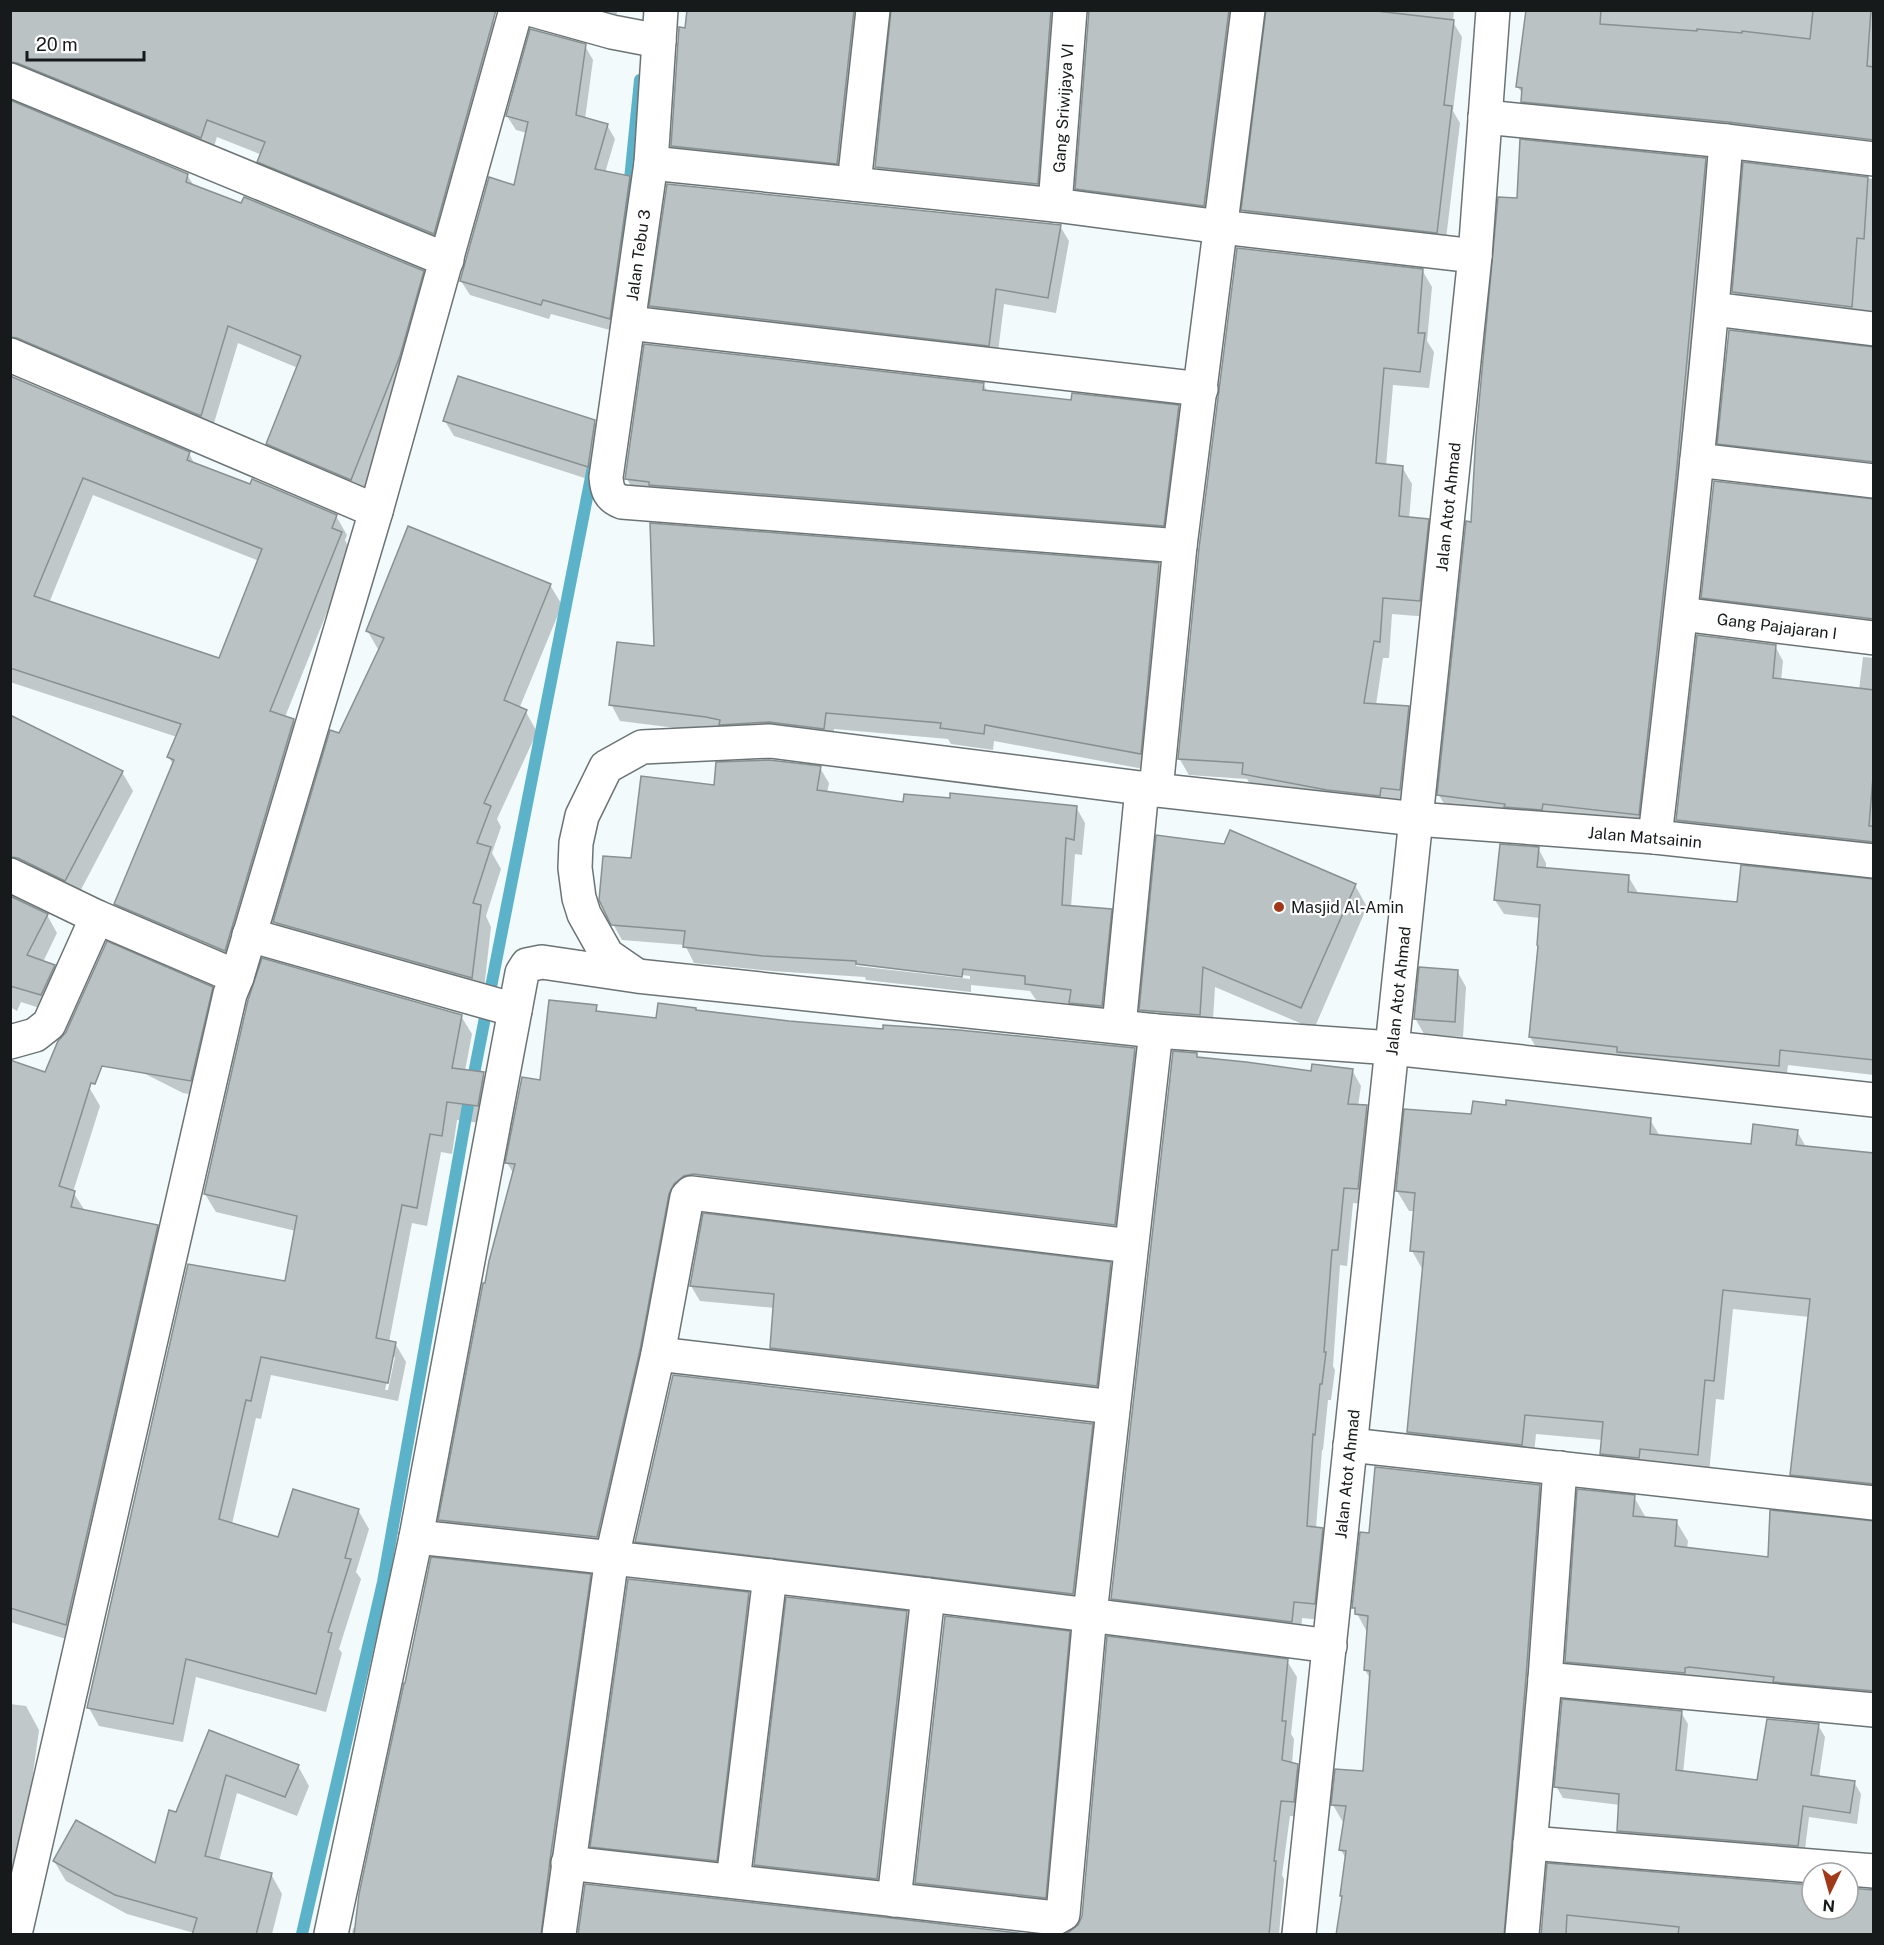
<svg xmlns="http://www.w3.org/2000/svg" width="1884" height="1945" viewBox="0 0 1884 1945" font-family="'Public Sans',sans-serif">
<rect width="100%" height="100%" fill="#f2fafc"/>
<g fill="#0003" fill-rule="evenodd">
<polygon points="10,10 493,21 503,40 444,252 270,180 259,162 262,155 217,137 211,156 10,83"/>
<polygon points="551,10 618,10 611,27"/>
<polygon points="688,10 871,10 845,178 681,161 672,146"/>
<polygon points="893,10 1068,10 1046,199 885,182 876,167"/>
<polygon points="1090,10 1246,10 1212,220 1085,204 1077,188"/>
<polygon points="1268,10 1454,10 1453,22 1462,37 1453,111 1460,123 1445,247 1252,225 1243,210"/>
<polygon points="1528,10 1874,10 1874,153 1531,116 1523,101 1523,95 1518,87"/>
<polygon points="585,46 593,60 585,119 607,125 615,139 605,173 629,178 638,192 617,332 551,314 549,319 470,295 461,281 516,186 527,133 516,130 507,116"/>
<polygon points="10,102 187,175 195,187 423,272 433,290 410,375 362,498 278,462 268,444 298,368 238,343 211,433 10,358"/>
<polygon points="1705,159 1714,175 1647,830 1448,811 1439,795 1472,523 1519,200"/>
<polygon points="1744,164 1874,179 1874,323 1742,307 1734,292"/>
<polygon points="1060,226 1069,241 1056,313 1004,304 997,360 660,321 651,306"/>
<polygon points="1422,270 1432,287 1427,341 1434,352 1429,388 1393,385 1386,466 1402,467 1412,484 1409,519 1428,521 1437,537 1429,617 1392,614 1389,658 1383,658 1376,705 1408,707 1418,724 1409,807 1254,791 1247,779 1189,775 1179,758"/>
<polygon points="1874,349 1874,475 1727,458 1719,443"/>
<path d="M10,377L189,453L195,465L336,516L347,535L345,540L351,552L285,717L293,720L304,738L235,969L127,922L116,904L173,765L169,757L177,737L10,682ZM93,495L259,561L220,660L49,603Z"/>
<polygon points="983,384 988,392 1072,401 1178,407 1186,421 1171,540 635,493 627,479"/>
<polygon points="445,421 594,421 603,437 597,482 454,436"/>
<polygon points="1874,501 1874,632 1711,612 1703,597"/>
<polygon points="1159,565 1168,581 1149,770 994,741 993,750 951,744 948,739 834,729 833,745 716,733 620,721 611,704 655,648"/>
<polygon points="550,585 562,605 519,709 526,712 537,732 497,819 501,827 492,853 501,869 486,916 491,927 483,998 286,942 275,922 340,735 379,651 367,630"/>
<polygon points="1775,646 1783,661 1781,681 1859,690 1863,657 1874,658 1874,855 1686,835 1677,820"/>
<path d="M820,768L829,783L827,793L905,803L1076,807L1085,823L1082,855L1075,854L1071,907L1111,910L1120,926L1110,1022L1080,1018L1072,1004L1036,1000L1030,991L971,985V992L866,980L865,977L772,971L694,963L685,945L622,940L613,924L633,860L715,787ZM856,963L970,976V979L856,966Z"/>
<polygon points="122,772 133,791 76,899 39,880 28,862"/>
<polygon points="1158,837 1355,885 1367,907 1314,1029 1215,987 1212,1036 1153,1032 1141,1010"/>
<polygon points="1538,848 1546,863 1546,869 1628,876 1637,891 1637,894 1738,903 1874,881 1874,1075 1788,1065 1786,1081 1539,1052 1530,1037 1540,918 1504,914 1495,900"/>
<polygon points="10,898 47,915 57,933 43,962 54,966 64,984 52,1012 21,1002 17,1011 12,1008 10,1011"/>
<polygon points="1457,971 1466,987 1463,1037 1424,1034 1415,1018"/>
<polygon points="212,988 221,1004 200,1096 183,1093 80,1041"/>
<polygon points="596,1007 599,1013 657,1020 697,1012 884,1031 1134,1049 1144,1065 1124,1241 703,1190 606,1553 449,1536 440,1520 484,1285 487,1285 514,1174 507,1163 542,1081"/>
<path d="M461,1016L472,1034L465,1071L483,1074L494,1092L488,1124L457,1120L452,1154L441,1152L427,1226L412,1223L389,1342L395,1343L406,1362L398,1401L271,1375L261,1419L256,1418L232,1524L279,1539L358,1510L369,1529L356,1572L361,1579L339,1649L342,1653L326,1712L196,1677L183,1742L99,1726L89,1708L286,1282L296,1231L216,1212L205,1194ZM392,1357H395L388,1390H385Z"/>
<polygon points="1196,1054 1199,1058 1313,1073 1352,1070 1361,1086 1358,1106 1366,1107 1376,1123 1367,1204 1353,1203 1347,1266 1340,1265 1333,1366 1335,1370 1331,1400 1328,1400 1323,1450 1322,1450 1316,1528 1322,1529 1331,1545 1323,1620 1302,1618 1301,1638 1122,1615 1112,1598"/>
<polygon points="10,1062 89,1087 100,1106 73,1192 85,1211 157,1227 167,1245 76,1642 10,1622"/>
<polygon points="1473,1116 1650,1120 1660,1136 1752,1146 1797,1131 1806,1147 1874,1155 1874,1502 1803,1494 1792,1475 1810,1317 1733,1309 1724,1400 1716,1399 1709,1474 1613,1473 1602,1454 1603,1440 1536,1434 1533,1464 1420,1452 1408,1432 1424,1272 1412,1251 1415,1211 1409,1211 1397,1191"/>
<polygon points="1110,1264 1119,1279 1105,1401 780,1363 771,1348 775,1308 700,1301 691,1286"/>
<polygon points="1092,1425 1100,1439 1081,1607 644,1555 636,1541"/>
<polygon points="1539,1486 1550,1506 1515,1934 1338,1934 1343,1899 1341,1895 1346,1859 1341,1850 1344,1824 1333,1805 1364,1773 1371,1680 1365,1670 1368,1634 1354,1608 1370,1534"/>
<polygon points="1634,1497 1646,1518 1676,1521 1688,1541 1687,1549 1770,1558 1874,1523 1874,1709 1578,1681 1567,1662"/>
<polygon points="590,1576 599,1592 551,1934 352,1934 353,1928 356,1929"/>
<polygon points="748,1594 756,1608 724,1874 600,1860 592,1846"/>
<polygon points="906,1613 915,1627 885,1893 764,1879 755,1865"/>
<polygon points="1069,1633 1076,1646 1052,1910 924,1896 916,1883"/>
<polygon points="1287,1661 1297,1677 1291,1734 1294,1739 1292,1764 1297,1765 1306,1781 1303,1817 1290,1816 1282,1875 1284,1879 1279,1934 1068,1934 1080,1925"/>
<polygon points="10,1704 26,1706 39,1730 18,1882 10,1881"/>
<polygon points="1681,1712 1688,1724 1683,1773 1759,1782 1818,1725 1825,1737 1819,1778 1854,1782 1861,1794 1857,1824 1809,1817 1804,1857 1626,1843 1619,1831 1620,1805 1563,1798 1556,1786"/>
<polygon points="210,1732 298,1766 309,1786 297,1816 237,1793 219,1861 271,1874 282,1894 272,1934 194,1934 194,1933 127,1914 66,1881 54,1861 156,1865"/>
<polygon points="1549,1865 1812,1886 1812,1909 1848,1909 1848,1889 1874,1934 1542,1934"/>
</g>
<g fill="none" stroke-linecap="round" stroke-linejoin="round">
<g stroke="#5cb3c9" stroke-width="12">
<polyline points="624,239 640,80"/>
<polyline points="302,1934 383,1582 470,1094 593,467"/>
</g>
</g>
<g fill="#bac2c4" stroke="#889092" stroke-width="1.5" fill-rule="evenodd">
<polygon points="10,10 496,10 434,234 257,162 265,142 207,120 201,138 17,63 10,62"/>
<polygon points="687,10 854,10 837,164 671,146 679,27 685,28"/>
<polygon points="891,10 1051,10 1038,184 875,167"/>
<polygon points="1089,10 1229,10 1204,206 1075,189"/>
<polygon points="1266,10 1368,10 1454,20 1444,105 1452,106 1437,233 1241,210"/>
<polygon points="1526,10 1601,10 1600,24 1697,31 1697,29 1742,33 1742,31 1810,39 1813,10 1871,10 1867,66 1874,67 1874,140 1728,122 1521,102 1522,88 1516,87"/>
<polygon points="530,29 586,44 576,115 608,124 595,169 630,176 610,319 543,300 541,305 460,281 489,177 514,185 528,122 506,116"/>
<polygon points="10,100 188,174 186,182 241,203 244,197 424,271 400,356 351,480 266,444 301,356 228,326 201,416 17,338 10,337"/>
<polygon points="1520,139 1706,158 1675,487 1639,815 1543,804 1542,810 1504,807 1505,804 1437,795 1466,521 1471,522 1476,436 1498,197 1517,198"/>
<polygon points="1743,162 1868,177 1864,239 1857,238 1852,307 1732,292"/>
<polygon points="667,184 1061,225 1048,298 996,289 989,346 649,306"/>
<polygon points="1237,248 1423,269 1418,333 1425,333 1420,372 1384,368 1376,463 1403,466 1399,516 1429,519 1420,601 1383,598 1380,642 1374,641 1364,703 1409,706 1400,790 1381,788 1380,796 1327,790 1242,774 1243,763 1178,759 1199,548"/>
<polygon points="1729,330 1874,347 1874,462 1717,444"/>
<polygon points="644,344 984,383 983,390 1071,400 1072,393 1179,405 1164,526 649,485 649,482 625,479"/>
<path d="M10,376L190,452L187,460L250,484L252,479L337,515L332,528L342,532L270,711L294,719L225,951L114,904L174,760L167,757L181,724L10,668ZM83,478L262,549L219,658L34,596Z"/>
<polygon points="458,376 595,420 588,467 443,421"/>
<polygon points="1714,481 1874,499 1874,619 1701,598"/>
<polygon points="650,523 1159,563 1141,754 985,725 984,734 940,728 941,723 826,713 824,729 769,722 719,725 720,720 706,717 609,705 617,642 654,646"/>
<polygon points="408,526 551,584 504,700 527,710 484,803 491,806 477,843 491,847 473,903 481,905 472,978 273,922 330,730 339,733 384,638 366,631"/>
<polygon points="1697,635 1776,645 1773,678 1874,690 1874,765 1869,826 1874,826 1874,842 1676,820"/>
<polygon points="10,715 123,771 65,881 18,858 10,857"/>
<polygon points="769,760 821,766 817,790 903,802 904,794 950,798 950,793 1077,806 1074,840 1066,838 1062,905 1112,909 1102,1006 1069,1003 1071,990 1025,984 1025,976 963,969 962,977 856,964 856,961 763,956 683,947 685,931 611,925 599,900 603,856 631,858 641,776 714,785 716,762"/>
<polygon points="1230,830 1356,884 1301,1008 1203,967 1200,1015 1139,1010 1156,835 1224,844"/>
<polygon points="1500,844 1539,847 1537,867 1629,875 1628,892 1737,902 1741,865 1874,879 1874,1060 1780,1050 1779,1066 1617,1052 1617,1047 1529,1037 1538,946 1537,945 1540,905 1494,900"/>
<polygon points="10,896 48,914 27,955 55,965 41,995 10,986"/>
<polygon points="107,941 213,987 191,1081 102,1066 95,1084 91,1083 59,1186 75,1191 71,1207 158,1225 66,1625 10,1608 10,1060 45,1072 58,1041 66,1032"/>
<polygon points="262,958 462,1015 452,1068 484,1072 478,1106 447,1102 442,1136 430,1134 417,1208 402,1205 376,1338 396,1342 388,1383 261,1357 251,1401 246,1400 219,1519 278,1537 293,1489 359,1509 345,1558 351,1559 328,1632 332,1633 316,1694 186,1659 173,1724 87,1708 188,1264 285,1281 297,1216 204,1194 248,1000"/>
<polygon points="1419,967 1458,970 1455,1022 1414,1019"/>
<polygon points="549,1000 597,1005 596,1011 656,1018 658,1003 696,1008 696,1010 789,1021 883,1029 883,1025 959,1030 1135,1048 1115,1225 693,1174 684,1176 674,1184 669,1194 640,1350 597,1537 438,1520 483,1283 485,1283 489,1261 515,1164 505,1163 522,1077 540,1080"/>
<polygon points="1173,1051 1197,1053 1197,1057 1246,1062 1311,1071 1312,1064 1353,1069 1348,1104 1367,1105 1358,1189 1344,1188 1338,1250 1332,1250 1324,1352 1326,1352 1322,1384 1320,1384 1315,1435 1313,1434 1307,1526 1323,1528 1315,1604 1294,1602 1292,1622 1111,1599"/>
<polygon points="1506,1100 1651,1118 1650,1134 1751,1144 1753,1124 1798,1130 1796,1145 1874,1153 1874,1484 1790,1475 1810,1299 1723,1290 1714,1381 1705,1380 1698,1455 1640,1449 1639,1458 1600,1454 1603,1422 1525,1415 1522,1445 1407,1432 1424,1252 1410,1251 1415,1193 1396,1191 1404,1109 1471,1114 1473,1101 1506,1105"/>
<polygon points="703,1213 1111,1262 1097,1386 770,1348 774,1294 690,1286"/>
<polygon points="673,1375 1093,1424 1073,1594 635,1542"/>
<polygon points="1375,1467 1540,1485 1526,1677 1504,1935 1336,1935 1342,1896 1340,1896 1346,1851 1339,1850 1346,1806 1331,1805 1335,1769 1363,1771 1370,1671 1364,1670 1368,1616 1355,1614 1355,1608 1352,1608 1360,1532 1369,1533"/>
<polygon points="1577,1489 1635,1495 1633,1516 1677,1520 1675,1546 1768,1557 1770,1510 1874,1521 1874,1691 1773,1682 1774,1677 1689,1667 1685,1668 1685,1673 1565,1662"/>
<polygon points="431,1557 591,1574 550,1860 541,1935 354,1935 359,1894 404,1683 405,1683"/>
<polygon points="628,1579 749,1592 717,1861 590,1847"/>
<polygon points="786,1597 907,1611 877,1879 754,1865"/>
<polygon points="945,1616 1070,1631 1046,1898 915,1883"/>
<polygon points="1107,1636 1288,1659 1282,1721 1286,1721 1282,1760 1298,1764 1294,1802 1281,1801 1274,1861 1276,1861 1269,1935 1065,1935 1078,1925 1082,1916"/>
<polygon points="1562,1699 1682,1711 1676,1770 1757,1780 1767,1719 1819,1724 1811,1775 1855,1781 1850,1813 1803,1806 1798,1846 1617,1831 1619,1794 1554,1787"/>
<polygon points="209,1730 299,1765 285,1797 226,1775 205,1856 272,1873 256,1935 192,1935 197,1918 115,1895 53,1861 76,1820 155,1863 169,1810 176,1812"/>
<polygon points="1547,1863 1812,1885 1812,1909 1848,1909 1848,1888 1874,1890 1874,1935 1678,1935 1679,1927 1567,1915 1566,1935 1541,1935"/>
<polygon points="585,1884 891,1918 1035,1935 578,1935"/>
</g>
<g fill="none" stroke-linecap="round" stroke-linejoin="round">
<g stroke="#6c7375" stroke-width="36">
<g id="street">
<polyline points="533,10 612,32 659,41"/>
<path d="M661,10L651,163L606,477C607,490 609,497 622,502L1180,546"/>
<polyline points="10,80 447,260"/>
<polyline points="1485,117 1726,141 1874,159"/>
<polyline points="651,163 1055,205 1221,227 1475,256"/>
<polyline points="854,184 873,10"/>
<polyline points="1055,205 1070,10"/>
<polyline points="1713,309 1874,329"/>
<polyline points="629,323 1201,389"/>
<polyline points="10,355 376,511"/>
<polyline points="1697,460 1874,481"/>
<polyline points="1681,614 1874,638"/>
<polyline points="1156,790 1180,546 1248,10"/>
<path d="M1655,837C1682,605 1708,374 1726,141"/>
<polyline points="10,875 97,917 237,977"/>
<polyline points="249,935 515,1010"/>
<polyline points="636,975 607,955 584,914 579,898 575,868 576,843 582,816 606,767 642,747 770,741 1156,790 1416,819 1655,837 1874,861"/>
<polyline points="1119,1026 1142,788"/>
<polyline points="10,1042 35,1035 49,1024 97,917"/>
<polyline points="658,1354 1113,1407"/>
<polyline points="1350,1445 1874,1503"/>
<path d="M416,1537C721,1568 1025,1606 1330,1646"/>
<polyline points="1545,1679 1874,1710"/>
<polyline points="1530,1843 1874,1871"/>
<polyline points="568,1863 1056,1918 1063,1914 1090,1614 1156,1031"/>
<polyline points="733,1881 770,1576"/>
<polyline points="894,1900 928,1595"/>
<polyline points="15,1934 230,994 237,977 376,511 516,10"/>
<polyline points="331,1934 416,1537 522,973 527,965 542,962 637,976 1156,1031 1392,1048 1874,1100"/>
<polyline points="559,1934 612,1557 658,1354 687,1197 691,1193 1131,1246"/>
<polyline points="1299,1934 1475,256 1493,10"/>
<polyline points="1522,1934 1545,1679 1560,1468"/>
</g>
</g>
<use href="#street" stroke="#fff" stroke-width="33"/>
</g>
<circle fill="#a0381a" stroke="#fff" stroke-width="2" cx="1279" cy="907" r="6"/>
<g text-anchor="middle" stroke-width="4.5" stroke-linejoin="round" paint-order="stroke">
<g font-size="16" fill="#171a1b" stroke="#fff">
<text transform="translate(1063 108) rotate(-86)" y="6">Gang Sriwijaya VI</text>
<text transform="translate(638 255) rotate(-82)" y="6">Jalan Tebu 3</text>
<text transform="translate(1448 507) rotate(-84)" y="6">Jalan Atot Ahmad</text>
<text transform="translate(1777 626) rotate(7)" y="6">Gang Pajajaran I</text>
<text transform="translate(1645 837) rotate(5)" y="6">Jalan Matsainin</text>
<text transform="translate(1398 991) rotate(-84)" y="6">Jalan Atot Ahmad</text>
<text transform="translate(1347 1474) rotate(-84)" y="6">Jalan Atot Ahmad</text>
</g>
<g font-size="16" fill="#171a1b" stroke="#fff" text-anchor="start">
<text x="1291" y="913">Masjid Al-Amin</text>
</g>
</g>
<rect width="1884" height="1945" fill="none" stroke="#171a1b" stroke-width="24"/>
<g transform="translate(1830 1891) rotate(185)"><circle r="28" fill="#ffffff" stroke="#a2a3a4" stroke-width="1.5"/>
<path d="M0-4.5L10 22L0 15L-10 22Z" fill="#a0381a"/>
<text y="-9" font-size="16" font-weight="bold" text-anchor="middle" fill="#171a1b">N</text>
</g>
<path d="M27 51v9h117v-9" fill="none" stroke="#171a1b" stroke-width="3"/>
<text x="36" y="51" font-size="18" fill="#171a1b" stroke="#ffffff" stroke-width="4.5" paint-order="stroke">20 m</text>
</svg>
